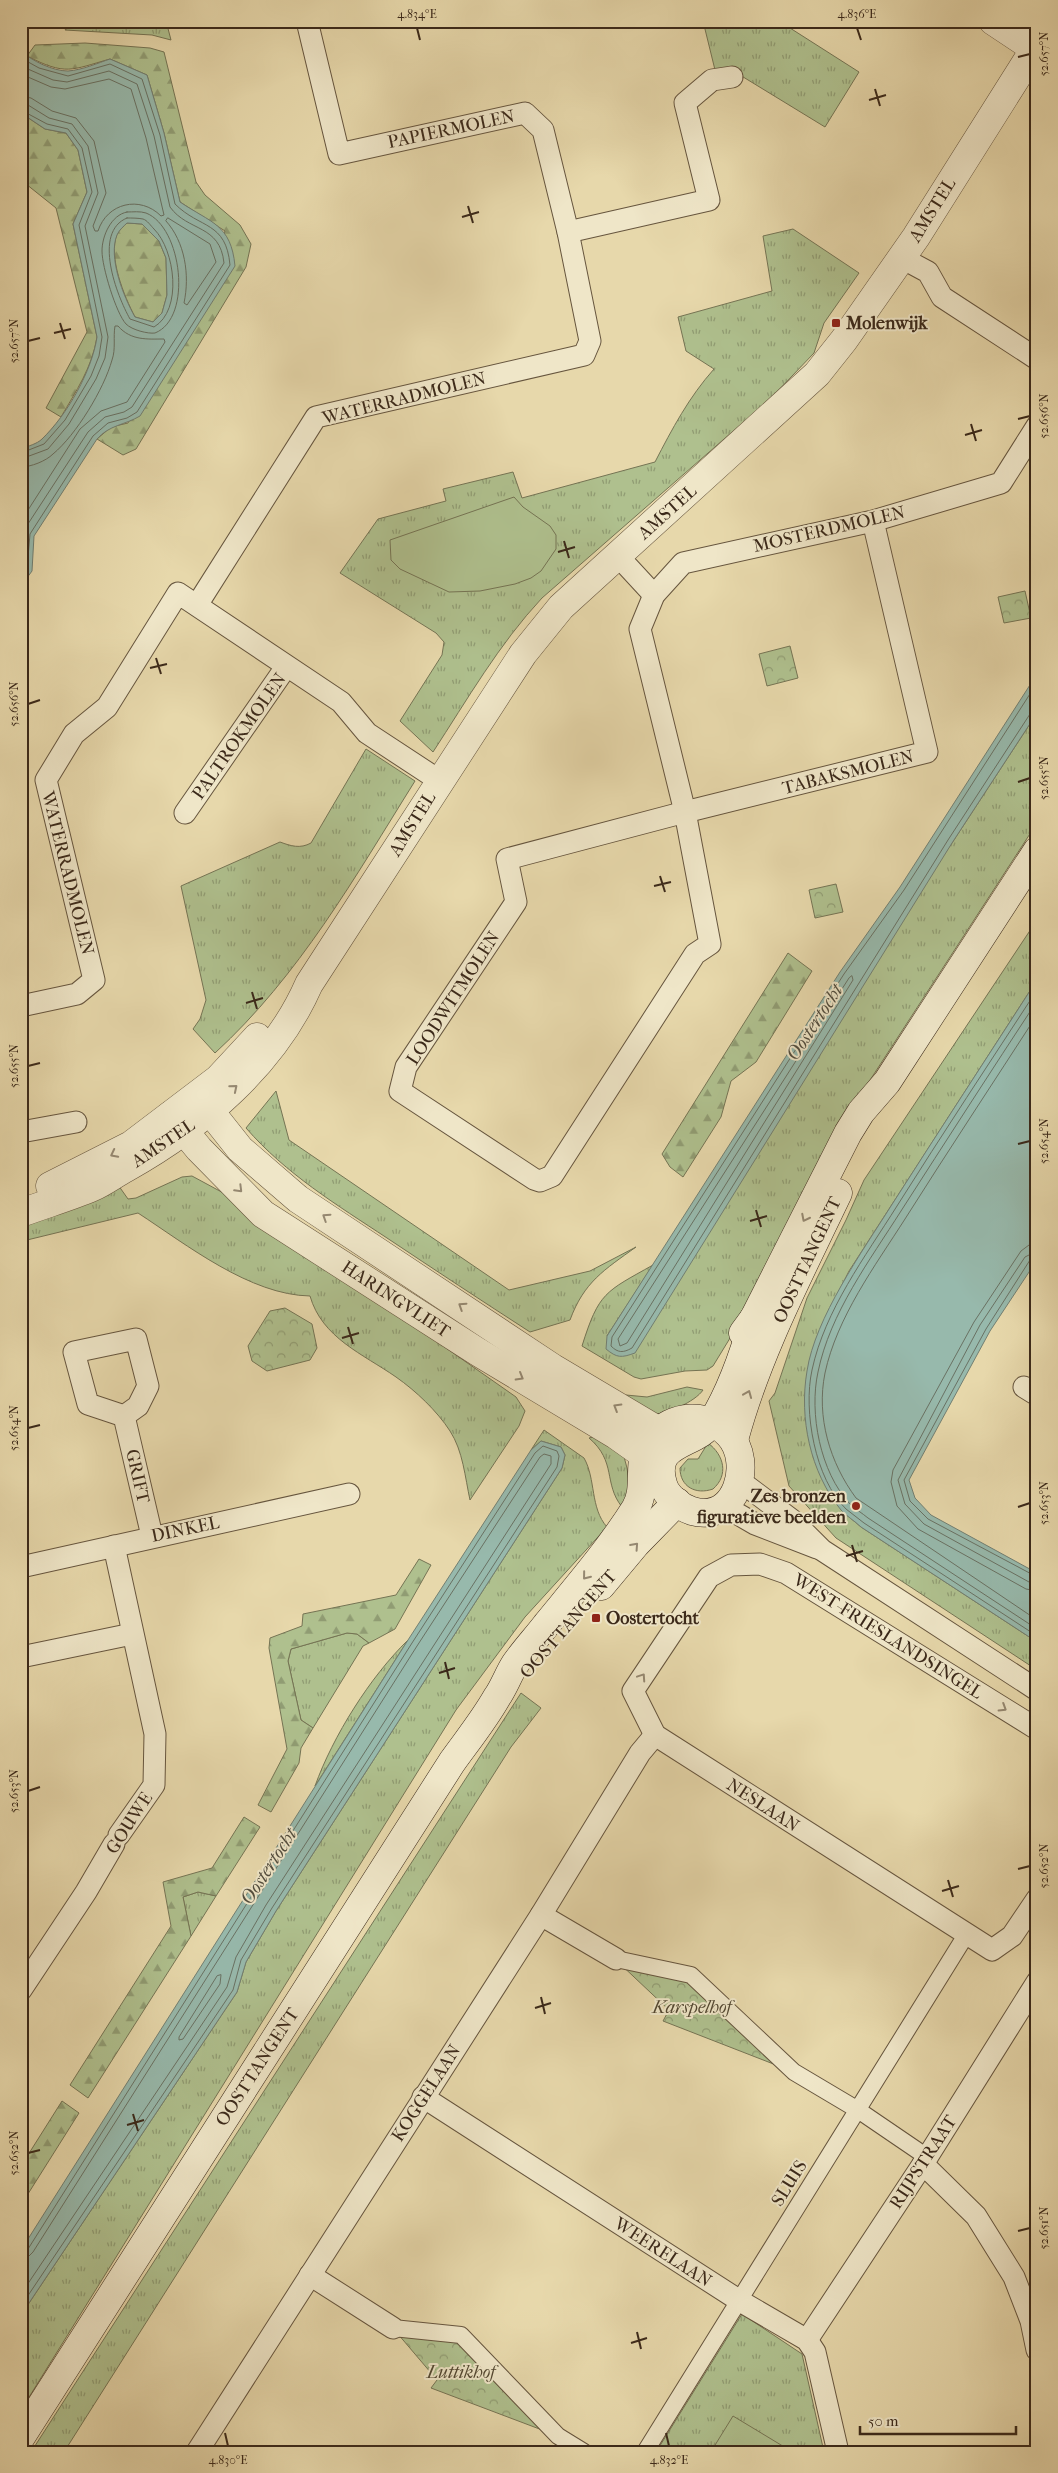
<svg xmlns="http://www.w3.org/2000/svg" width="1058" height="2473" viewBox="0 0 1058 2473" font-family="'IM FELL French Canon',serif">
<defs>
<pattern id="grass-tufts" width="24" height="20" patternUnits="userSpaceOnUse" patternTransform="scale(1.25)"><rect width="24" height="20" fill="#afc08e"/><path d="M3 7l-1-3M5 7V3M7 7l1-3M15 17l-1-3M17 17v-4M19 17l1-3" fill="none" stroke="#909c73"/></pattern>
<pattern id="forest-firs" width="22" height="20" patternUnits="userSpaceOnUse" patternTransform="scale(1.25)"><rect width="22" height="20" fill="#afc08e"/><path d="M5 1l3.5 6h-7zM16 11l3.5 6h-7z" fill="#909c73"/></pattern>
<pattern id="park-crowns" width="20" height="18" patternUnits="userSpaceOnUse" patternTransform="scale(1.25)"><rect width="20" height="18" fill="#afc08e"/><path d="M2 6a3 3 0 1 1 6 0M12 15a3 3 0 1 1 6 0" fill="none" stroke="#909c73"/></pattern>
</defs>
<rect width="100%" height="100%" fill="#e7d8ab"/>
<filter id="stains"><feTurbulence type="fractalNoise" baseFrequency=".004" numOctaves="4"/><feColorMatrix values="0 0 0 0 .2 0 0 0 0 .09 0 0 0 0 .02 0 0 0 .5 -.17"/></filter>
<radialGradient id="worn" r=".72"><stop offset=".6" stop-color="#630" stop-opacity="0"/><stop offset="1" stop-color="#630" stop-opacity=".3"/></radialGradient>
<g fill="url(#grass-tufts)" stroke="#757454">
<polygon points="71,21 166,21 171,40 152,35 65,30"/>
<polygon points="703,21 779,21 859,72 825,127 735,72 716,74"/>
<path d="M793,229L859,273L824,323L814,353L771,398L542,598C499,644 467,700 433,752L400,721L442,655L444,642L436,633L340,573L378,519L446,501L443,489L513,472L522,498L655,462C672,429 689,397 714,369L686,351L678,317L772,291L763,236Z"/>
<path d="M1037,713V823L835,1134L738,1325L713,1366L707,1370L685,1371L641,1379L634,1377L582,1346C599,1292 605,1292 653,1265L607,1336L952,843Z"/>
<path d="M366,749L415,781C355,877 299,976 215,1053L193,1029L200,1019L206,1000L181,886L280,842C291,846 300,849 311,843Z"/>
<polygon points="1037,920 1037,980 849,1271 822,1325 842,1511 861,1527 1037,1642 1037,1670 836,1538 789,1486 769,1401 775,1393 807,1298 846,1220 864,1180"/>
<path d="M276,1091L289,1140L509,1290L590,1271L636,1247C604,1270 584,1282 570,1320L530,1332C482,1301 435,1270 387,1238C337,1205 286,1174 246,1128Z"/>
<path d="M192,1176L229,1196L516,1397L525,1411L519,1426L470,1500C465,1477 463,1451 450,1431C437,1411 416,1391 396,1377C363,1354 322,1338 310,1296C250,1295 187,1245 138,1213L27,1240L21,1247V1222L116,1182L128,1199L136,1198L182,1177Z"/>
<path d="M687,1387L703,1390C696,1401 665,1416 651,1414C642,1412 633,1405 626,1401V1395L647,1397Z"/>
<path d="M544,1430L584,1458C596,1479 590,1508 607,1527L525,1617L456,1710L21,2410V2315L237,1992L246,1962L276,1911L562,1468L565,1455L561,1447L541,1441L531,1450Z"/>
<path d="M601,1435L623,1453L627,1468L630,1489L622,1507C603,1483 617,1462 589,1438Z"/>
<path d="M708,1443C724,1455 729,1475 713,1489C696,1495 680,1487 680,1468L688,1459H698Z"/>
<polygon points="347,1633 357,1634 369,1643 363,1646 313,1728 301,1720 288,1661 291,1649"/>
<path d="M408,1640L315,1786C333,1736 370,1677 408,1640Z"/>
<polygon points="521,1693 541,1708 511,1747 64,2452 31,2452"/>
<polygon points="198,1892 216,1896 191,1936 183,1897"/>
<polygon points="742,2314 802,2354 824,2452 656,2452"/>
</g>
<g fill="url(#forest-firs)" stroke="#757454">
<path d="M85,43L150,48L164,52L196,182L205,195L240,225L251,244L246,267L136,449L123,455L97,439L111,427L128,423L225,231L180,202L164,133L147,75L110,59C71,70 66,76 27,56L35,45Z"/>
<path d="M21,113L45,129L66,133L78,150L87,192L73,224L97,337C92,368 76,391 61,417L46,408L87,332L56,208L21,180Z"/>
<path d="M127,223L142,224L159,241L166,258L167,295L162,313L153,322L135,317C124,296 108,257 117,234C119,230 124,226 127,223Z"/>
<polygon points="788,953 812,971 756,1062 731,1081 721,1117 683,1177 670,1167 662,1154"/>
<polygon points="419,1559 431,1565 395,1629 369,1643 357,1634 347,1633 291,1649 288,1661 301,1720 313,1728 301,1748 299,1763 271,1812 258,1805 287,1749 269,1648 270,1638 302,1626 303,1614 396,1595"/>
<polygon points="244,1817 260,1827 216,1896 198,1892 183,1897 191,1936 88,2098 70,2085 171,1926 163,1882 212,1868"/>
<polygon points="62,2101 79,2113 21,2205 21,2166"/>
</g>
<g fill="url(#park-crowns)" stroke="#757454">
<polygon points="1025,591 1031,618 1004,623 998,597"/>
<polygon points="790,646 798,678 767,686 759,654"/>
<polygon points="836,884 843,912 815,918 809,890"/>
<polygon points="285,1308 312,1324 317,1348 310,1360 267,1371 252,1361 248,1346 270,1311"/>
<polygon points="616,1960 691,1975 794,2072 663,2021 669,2010"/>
<polygon points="392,2327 461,2335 558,2436 431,2388 437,2380"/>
</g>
<g fill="#afc08e" stroke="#757454">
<polygon points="514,497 523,507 550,526 556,535 556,549 541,571 531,578 515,584 480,591 449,592 400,569 391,560 390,540"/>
<polygon points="733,2416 791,2451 791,2452 712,2450"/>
</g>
<g fill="#97b9ac" stroke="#727f72" fill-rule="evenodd">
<path d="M21,51C32,61 53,71 68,71C82,70 98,63 110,59L147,75L164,133L180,202C211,223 231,224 235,266L140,416C125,425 109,425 97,439L34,536L32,571L21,586V449C28,446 37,444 42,439C67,415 92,371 97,337L73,224L87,192L78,150L66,133L45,129L21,113ZM127,223L142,224L159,241L166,258L167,295L162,313L153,322L135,317C123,296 108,257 117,235C119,230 124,226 127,223Z"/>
<path d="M1037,674V713L952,843L635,1353C621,1358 617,1358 606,1349L607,1336L840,972L900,887Z"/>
<path d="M1037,980V1260L990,1331L909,1480L915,1498L931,1515L1037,1573V1642L861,1527C855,1521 846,1516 841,1510C810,1472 799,1418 807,1371C815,1318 862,1252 891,1206C939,1131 988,1056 1037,980Z"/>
<polygon points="541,1441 561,1447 565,1455 562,1468 276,1911 246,1962 237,1992 21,2315 21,2250 408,1640 531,1450"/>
</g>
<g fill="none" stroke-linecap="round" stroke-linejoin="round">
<g stroke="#697163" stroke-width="1">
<path d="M21,58L39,68L68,76L110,64L142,79L160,135L175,204C200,229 226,221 230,265L137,412L127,418L108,423L93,436L30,534L27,569L21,577"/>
<path d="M21,66L53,80L67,82L109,71L137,84L154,136L170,207C188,232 220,224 224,263L132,407L124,412L105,417L88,432L24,530L21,557"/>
<path d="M21,74L51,87L65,89L109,79L131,89L146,138L164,215L161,216C140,195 107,203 98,231H95L93,226L106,193L94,141L76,118L52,111L31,98L21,96"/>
<polyline points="21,104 28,105 49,118 72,124 88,146 98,193 85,226 108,337 105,358 96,379 69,424 48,449 21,459"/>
<polyline points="21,110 47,124 68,129 82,148 92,192 79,225 102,337 99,356 91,376 65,420 44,444 21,453"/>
<path d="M127,212C133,212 140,211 146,213C182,227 193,318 155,333C148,334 132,330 126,324C116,313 102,267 102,251C102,236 111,215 127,212Z"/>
<path d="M127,218C132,218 138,218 143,219C147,220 151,226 154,229C175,250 183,310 154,327L130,319C117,296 92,232 127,218Z"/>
<path d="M168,218L210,244L216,262L187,305L184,303C190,275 185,242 166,221Z"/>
<path d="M21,467C31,467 46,461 53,454C76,435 104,389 112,360C116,349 113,337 115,326H118C131,341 148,339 164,339L165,342L127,402L101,411L80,429L21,521"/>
<path d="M1037,683L904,890L844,974L612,1337L611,1346C618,1353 623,1353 632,1348L948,840L1030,714L1037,711"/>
<polygon points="852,976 853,980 627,1343 620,1346 618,1339 849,978"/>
<path d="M1037,990C990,1062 943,1133 897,1206C865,1257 825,1310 812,1370C803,1411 815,1479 846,1509C852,1514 858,1518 864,1523L1037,1636"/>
<path d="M1037,1001C991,1071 946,1141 901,1211C870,1260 830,1313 818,1372C809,1413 820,1472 850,1504C855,1509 862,1513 868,1518L1037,1629"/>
<path d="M1037,1015C993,1083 948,1151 905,1219C875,1266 837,1317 825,1373C816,1417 830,1463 856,1498L1037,1620"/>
<polyline points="1037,1244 1029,1245 1021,1251 974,1322 893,1470 891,1482 897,1506 918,1529 1026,1589 1037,1591"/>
<polyline points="1037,1251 1025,1257 980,1325 898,1480 905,1504 924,1524 1029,1582 1037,1584"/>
<polyline points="1037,1258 1030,1260 986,1329 904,1480 910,1501 928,1519 1037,1577"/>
<polygon points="221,1975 220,1984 183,2039 179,2040 179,2037 217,1976"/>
<polyline points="21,2252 28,2249 412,1643 535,1453 543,1446 557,1451 559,1456 557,1467 272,1908 241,1960 233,1990 21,2306"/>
<polyline points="21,2258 28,2257 33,2252 417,1646 540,1457 544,1454 551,1456 551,1464 266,1905 236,1957 227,1987 21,2294"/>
</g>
<g stroke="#66553e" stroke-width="18">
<g id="pedestrian">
<polyline points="616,1959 691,1975 794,2072 858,2110 927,2157"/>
<polyline points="393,2328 461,2335 558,2436 584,2452"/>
<polyline points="645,2452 966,1935"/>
</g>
</g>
<g stroke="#66553e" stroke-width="23">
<g id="minor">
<polyline points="568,232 709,200 685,103 712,80 732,77"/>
<polyline points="902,258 928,272 942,297 1037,359"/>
<polyline points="873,521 927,752 685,812 640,629 654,595 683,563 873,521 1001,483 1037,426"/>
<polyline points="618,556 654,595"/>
<polyline points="197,605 316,417 584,355 590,341 568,232 543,130 525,113 339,154 307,21"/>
<polygon points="685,812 710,944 695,954 552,1176 540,1181 534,1179 400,1091 406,1067 516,902 507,859"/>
<polyline points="185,813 286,667"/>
<polyline points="21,1006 77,994 94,980 46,780 74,734 107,707 178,593 341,702 367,733 440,781"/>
<polyline points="21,1132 76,1122"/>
<polyline points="1024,1387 1037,1395"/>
<polyline points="124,1416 138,1406 148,1386 136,1339 74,1352 88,1404 124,1416 152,1536"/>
<polyline points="740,1481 792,1520 822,1550 1037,1690"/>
<polyline points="724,1506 755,1524 817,1548"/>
<polyline points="114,1546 155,1734 154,1785 119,1835"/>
<polyline points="21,1567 349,1494"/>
<polyline points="21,1657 132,1634"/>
<polyline points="1037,1729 786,1573 760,1564 731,1565 709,1577 633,1691 655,1735 992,1950 1012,1936 1037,1899"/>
<polyline points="541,1915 616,1959"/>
<polyline points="21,1990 86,1892 114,1844"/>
<polyline points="423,2097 740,2301 807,2340 815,2352 838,2452"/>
<polyline points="923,2164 976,2216 1014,2277 1031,2321 1037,2350"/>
<polyline points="310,2275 393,2328"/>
<polyline points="807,2340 923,2164 1037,1982"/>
<polyline points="197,2452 541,1915 640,1753 655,1735"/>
</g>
</g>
<g stroke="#66553e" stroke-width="29">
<g id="tertiary">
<polyline points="993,21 1035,49"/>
<polyline points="198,1096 240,1149 298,1199 553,1368 659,1431"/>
<polyline points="171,1115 199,1149 263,1214 478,1352 616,1435 661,1467"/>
<polyline points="50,1186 131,1145 218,1079 257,1037"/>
<path d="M21,1213C45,1204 70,1197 93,1187C104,1182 115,1174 126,1168C201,1126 274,1064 309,984L523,654L561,607L817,374L844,340L916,237L1037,45"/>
</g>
</g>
<g stroke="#3b291a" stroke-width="29">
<g id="secondary">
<polyline points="743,1333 754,1318 848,1133 861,1112 887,1082 1037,851"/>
<path d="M734,1440C757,1354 800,1273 838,1193"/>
<polyline points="601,1586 636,1544 677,1502"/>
<path d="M21,2437L452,1762C467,1741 484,1720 497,1697C504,1687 508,1675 515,1664C524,1651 536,1638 546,1625C577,1587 609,1550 635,1509C649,1487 634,1459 652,1438C672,1414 708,1411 729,1435C754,1462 737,1524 692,1511C680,1507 666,1496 663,1484C650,1440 696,1447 712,1422C731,1391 744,1354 754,1318"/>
</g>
</g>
<use href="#pedestrian" stroke="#efe6c8" stroke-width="16"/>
<use href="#minor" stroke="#efe6c8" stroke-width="21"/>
<use href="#tertiary" stroke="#efe6c8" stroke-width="28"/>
<use href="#secondary" stroke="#efe6c8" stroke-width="28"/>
</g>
<defs><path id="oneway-chevron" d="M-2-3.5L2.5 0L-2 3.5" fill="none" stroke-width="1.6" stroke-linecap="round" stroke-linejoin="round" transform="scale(1.25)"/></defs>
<g stroke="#958871">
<use href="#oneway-chevron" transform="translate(234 1088) rotate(-40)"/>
<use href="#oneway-chevron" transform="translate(114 1154) rotate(153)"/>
<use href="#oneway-chevron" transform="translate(239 1189) rotate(45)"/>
<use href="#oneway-chevron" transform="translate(326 1217) rotate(-147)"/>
<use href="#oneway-chevron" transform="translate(805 1218) rotate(117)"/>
<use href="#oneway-chevron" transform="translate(462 1306) rotate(-147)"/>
<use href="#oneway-chevron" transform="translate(520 1377) rotate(30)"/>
<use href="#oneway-chevron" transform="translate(748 1394) rotate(-68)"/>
<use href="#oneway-chevron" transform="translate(617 1407) rotate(-149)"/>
<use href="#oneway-chevron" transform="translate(635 1546) rotate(-48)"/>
<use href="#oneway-chevron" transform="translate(586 1576) rotate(129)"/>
<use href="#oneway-chevron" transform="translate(642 1677) rotate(-56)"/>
<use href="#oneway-chevron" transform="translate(1003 1708) rotate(32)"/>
</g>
<path fill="none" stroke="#3b291a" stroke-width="2" d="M417,28L420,40M857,28L861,40M1018,57L1030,54M875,89L880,106M869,100L886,95M468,206L473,223M462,217L479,212M60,323L65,339M54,333L71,329M28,341L40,338M1018,419L1030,416M971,424L976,441M965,435L982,430M564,541L569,558M558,552L575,547M156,658L161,674M150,668L167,664M28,704L40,700M1018,782L1030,778M660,876L665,892M654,886L671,882M252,992L257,1009M246,1003L263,998M28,1066L40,1063M1018,1144L1030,1141M756,1210L761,1227M750,1221L767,1216M348,1327L353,1344M342,1338L359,1333M28,1428L40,1425M1018,1507L1030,1503M852,1545L857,1562M846,1556L863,1551M445,1662L449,1679M439,1673L455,1668M28,1791L40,1787M1018,1869L1030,1866M948,1880L953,1897M942,1891L959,1886M541,1997L545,2014M535,2008L551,2003M133,2114L138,2131M127,2125L144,2120M28,2153L40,2150M1018,2231L1030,2228M637,2332L641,2349M631,2343L647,2338M225,2433L228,2446M666,2433L669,2446"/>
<g fill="#8f2418" stroke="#efe6c8" stroke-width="2">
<rect x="831" y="318" width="10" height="10" rx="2.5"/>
<circle cx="856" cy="1506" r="5"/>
<rect x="591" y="1613" width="10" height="10" rx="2.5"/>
</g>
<g text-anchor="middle" stroke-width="4" stroke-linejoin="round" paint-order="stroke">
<g font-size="18" fill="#3b291a" stroke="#efe6c8">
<text transform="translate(451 129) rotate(-12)" y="6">PAPIERMOLEN</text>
<text transform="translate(932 210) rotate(-58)" y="6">AMSTEL</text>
<text transform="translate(404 398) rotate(-14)" y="6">WATERRADMOLEN</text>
<text transform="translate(667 512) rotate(-42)" y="6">AMSTEL</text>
<text transform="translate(829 529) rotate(-13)" y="6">MOSTERDMOLEN</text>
<text transform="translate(239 736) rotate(-55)" y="6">PALTROKMOLEN</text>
<text transform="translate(848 772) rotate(-14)" y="6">TABAKSMOLEN</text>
<text transform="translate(412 824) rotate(-58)" y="6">AMSTEL</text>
<text transform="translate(68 873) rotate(76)" y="6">WATERRADMOLEN</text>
<text transform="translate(453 998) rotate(-57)" y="6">LOODWITMOLEN</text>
<text transform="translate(163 1143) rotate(-34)" y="6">AMSTEL</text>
<text transform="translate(807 1260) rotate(-65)" y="6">OOSTTANGENT</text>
<text transform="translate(396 1299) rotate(33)" y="6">HARINGVLIET</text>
<text transform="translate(138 1476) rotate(77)" y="6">GRIFT</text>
<text transform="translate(185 1529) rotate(-12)" y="6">DINKEL</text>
<text transform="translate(568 1624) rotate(-49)" y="6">OOSTTANGENT</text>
<text transform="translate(888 1636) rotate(32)" y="6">WEST-FRIESLANDSINGEL</text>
<text transform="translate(763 1805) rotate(33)" y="6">NESLAAN</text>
<text transform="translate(129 1823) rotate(-57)" y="6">GOUWE</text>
<text transform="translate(257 2067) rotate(-57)" y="6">OOSTTANGENT</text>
<text transform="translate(426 2093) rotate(-57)" y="6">KOGGELAAN</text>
<text transform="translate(923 2162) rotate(-57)" y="6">RIJPSTRAAT</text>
<text transform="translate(789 2183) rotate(-58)" y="6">SLUIS</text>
<text transform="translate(663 2252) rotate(33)" y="6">WEERELAAN</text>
</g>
<g font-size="18" font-weight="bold" fill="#3b291a" stroke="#efe6c8" text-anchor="start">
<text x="846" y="329">Molenwijk</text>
<text x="846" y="1502" text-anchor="end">Zes bronzen<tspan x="846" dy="21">figuratieve beelden</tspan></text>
<text x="606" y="1624">Oostertocht</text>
</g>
<g font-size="18" font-style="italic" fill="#524731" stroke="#efe6c8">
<text x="692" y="2013">Karspelhof</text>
<text x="461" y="2378">Luttikhof</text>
</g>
<g font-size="19" font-style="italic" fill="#524d3e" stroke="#efe6c8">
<text transform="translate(814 1022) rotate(-57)" y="7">Oostertocht</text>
<text transform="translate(268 1866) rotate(-57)" y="7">Oostertocht</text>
</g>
</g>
<rect width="1058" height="2473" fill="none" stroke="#e7d8ab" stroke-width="55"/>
<path d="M860 2426v8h156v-8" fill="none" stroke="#3b291a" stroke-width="2.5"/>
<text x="868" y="2426" font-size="15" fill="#3b291a" stroke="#efe6c8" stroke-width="4" paint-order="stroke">50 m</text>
<rect x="28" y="28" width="1002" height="2418" fill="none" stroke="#3b291a" stroke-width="2"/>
<g font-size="12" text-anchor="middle" fill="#3b291a">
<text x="417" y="18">4.834°E</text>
<text x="857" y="18">4.836°E</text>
<text transform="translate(1044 54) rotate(-90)" y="4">52.657°N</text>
<text transform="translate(14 341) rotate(-90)" y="4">52.657°N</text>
<text transform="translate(1044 416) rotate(-90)" y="4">52.656°N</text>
<text transform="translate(14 704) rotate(-90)" y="4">52.656°N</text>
<text transform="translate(1044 778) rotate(-90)" y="4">52.655°N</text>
<text transform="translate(14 1066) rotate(-90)" y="4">52.655°N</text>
<text transform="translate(1044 1141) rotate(-90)" y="4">52.654°N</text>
<text transform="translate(14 1428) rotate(-90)" y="4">52.654°N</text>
<text transform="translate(1044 1503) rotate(-90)" y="4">52.653°N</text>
<text transform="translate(14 1791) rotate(-90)" y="4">52.653°N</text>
<text transform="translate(1044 1866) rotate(-90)" y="4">52.652°N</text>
<text transform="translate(14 2153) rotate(-90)" y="4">52.652°N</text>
<text transform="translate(1044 2228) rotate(-90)" y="4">52.651°N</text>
<text x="228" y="2464">4.830°E</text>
<text x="669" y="2464">4.832°E</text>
</g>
<rect width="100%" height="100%" filter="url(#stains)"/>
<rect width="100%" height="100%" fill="url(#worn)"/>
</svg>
